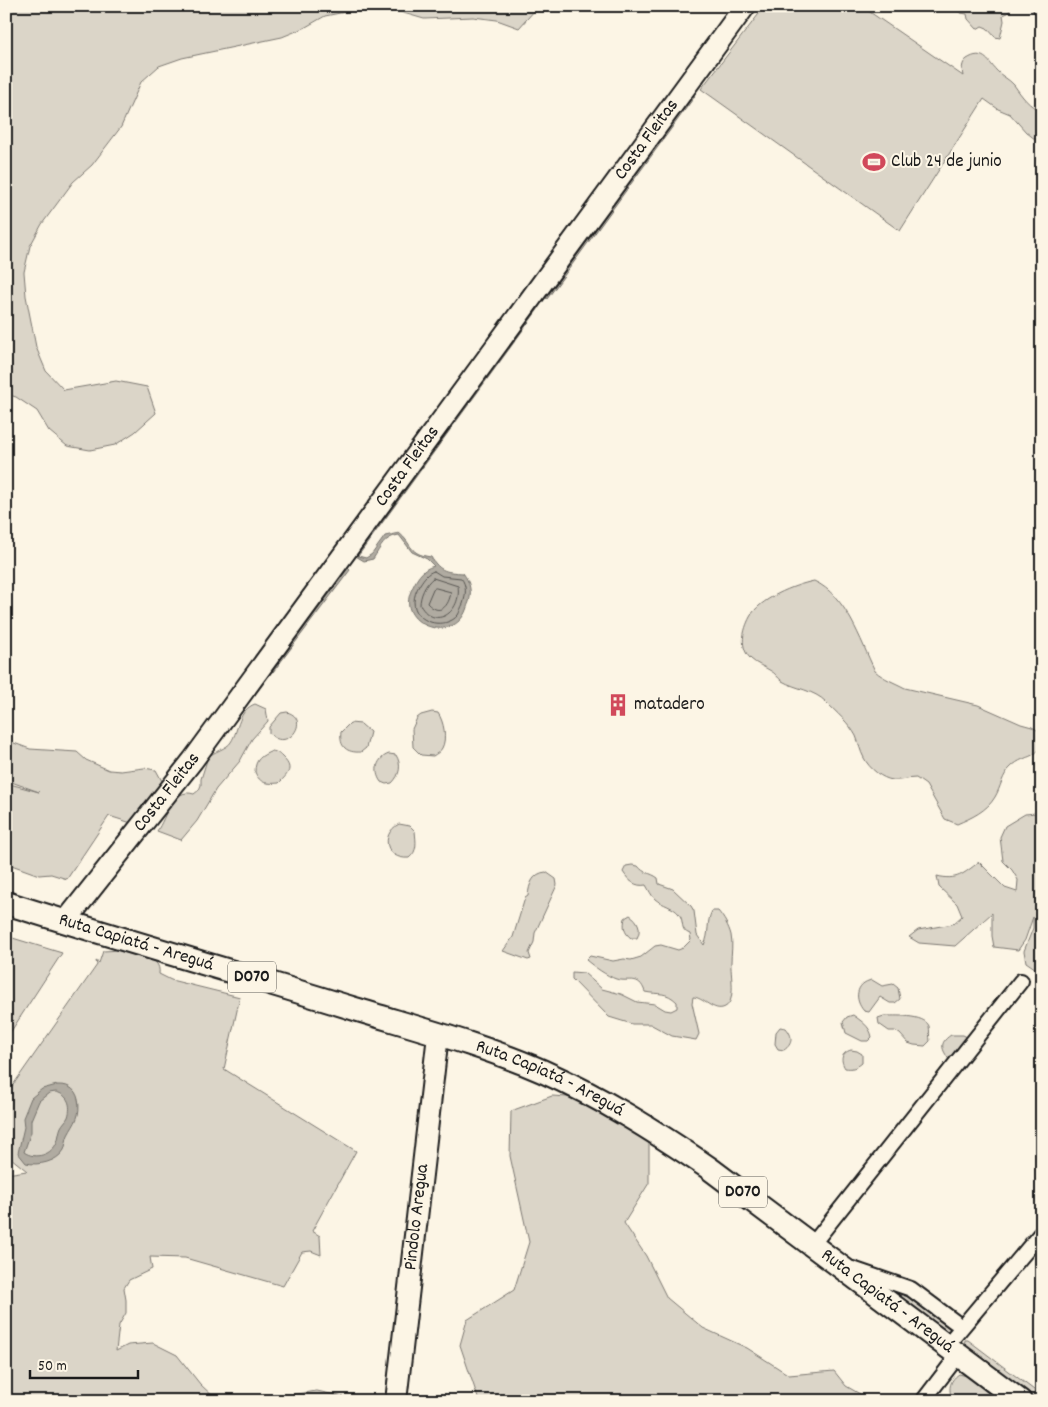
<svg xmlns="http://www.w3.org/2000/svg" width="1048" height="1407" viewBox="0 0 1048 1407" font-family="Dekko,sans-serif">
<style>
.green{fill:#dbd5c8;stroke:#7c7872}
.water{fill:#b0aba1;stroke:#75726c;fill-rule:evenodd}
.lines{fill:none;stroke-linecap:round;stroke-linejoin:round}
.shore{stroke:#575551;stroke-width:1}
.street-casing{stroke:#1c1c1c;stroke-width:18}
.secondary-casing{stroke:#1c1c1c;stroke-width:24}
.primary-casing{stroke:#1c1c1c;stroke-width:26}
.street{stroke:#fcf5e5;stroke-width:14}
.secondary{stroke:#fcf5e5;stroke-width:20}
.primary{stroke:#fcf5e5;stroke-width:22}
.labels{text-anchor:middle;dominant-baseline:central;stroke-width:4;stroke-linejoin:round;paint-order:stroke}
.shield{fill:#fcf5e5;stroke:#5f5d58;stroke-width:1}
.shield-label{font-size:18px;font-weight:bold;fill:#1c1c1c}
.street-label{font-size:19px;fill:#1c1c1c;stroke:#fcf5e5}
.poi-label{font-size:19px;fill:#1c1c1c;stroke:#fcf5e5;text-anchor:start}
</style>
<rect width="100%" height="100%" fill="#fcf5e5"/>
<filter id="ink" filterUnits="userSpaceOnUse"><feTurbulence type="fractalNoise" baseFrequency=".02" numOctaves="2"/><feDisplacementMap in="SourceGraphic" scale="10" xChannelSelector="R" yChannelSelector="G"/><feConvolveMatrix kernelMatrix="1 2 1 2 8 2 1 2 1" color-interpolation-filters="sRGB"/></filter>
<g filter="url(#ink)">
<path class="green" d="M6,6H531L535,10L519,28L497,20L473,17L424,19L400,12L350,11L325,16L304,28L282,37L182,58L159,66L141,82L121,127L92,165L73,182L42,224L30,246L24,272L26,296L36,347L46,371L64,390L116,381L147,387L156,413L135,432L115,445L90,450L67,446L49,431L37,411L16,397L6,394Z
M765,6H861L963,76C962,71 961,63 967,59C983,49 988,61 996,70C1001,76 1009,79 1014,85C1022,96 1029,107 1042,111V142L1036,140L1026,132L1010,114L998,109L984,99L900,231L701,89Z
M955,6H1011V8L1008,13L1003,15L1004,21L1000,38L995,37L987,28L982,26L977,29L968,19L967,14L961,13L956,10Z
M814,581C847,596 860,640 875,671C884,679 894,682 905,688L978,705L1021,724L1032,727L1042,733C1042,762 1026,752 1011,767C1002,775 1001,787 995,797C987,811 971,818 957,824L945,819L926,785L916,778C908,778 900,781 893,780C882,779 869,768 864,758C860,751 859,743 856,736C849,723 836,712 826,702C814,690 796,689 782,681C778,678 775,673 771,671C765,667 756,664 751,659C739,648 743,630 750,617C759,599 794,585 814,581Z
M255,704L266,709L268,721L252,739L240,761L216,789L197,821L181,840L157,831C166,818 172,787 194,794L199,790L201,785V779L208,757C213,752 228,748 231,742C239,730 238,710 255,704Z
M287,712C312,719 287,754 269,733V727L281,713Z
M432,712L438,713C444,722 447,739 442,748C440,752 436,754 433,756L421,755L413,747L412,729L417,718L421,715Z
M350,723L361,724L370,732L366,748L361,752C347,753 339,747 341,732Z
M6,740L30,749L77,752L86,760L109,770L121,771L144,768L156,770L162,781L159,793L141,826L109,816L67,879L51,874L39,875L6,863V783L39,792L6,780Z
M272,751C277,752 278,753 282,757C294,768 289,773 279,783C267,784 260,784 255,772C255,759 261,756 272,751Z
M389,754L396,755C402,765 400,775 392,783L386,784L381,782C373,771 377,758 389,754Z
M1036,813L1042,817V973L1026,962L1024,951L1033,928V917L1025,940L1018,950L994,947L992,936V913L955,946L919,943L909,937L918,930L953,924L962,916L957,904L939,887L937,876C957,881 963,874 979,862L1005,888L1017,892L1018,880L1012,870L1003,861L1000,837L1005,826L1025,814Z
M399,824L410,826L415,831C416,842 418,851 409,858C386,860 379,835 399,824Z
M632,865L638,866C644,874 650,872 658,878L659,884L673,889L691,906L694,911L697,935L704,945C710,933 706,922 712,911H718C724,918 729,927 731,935C733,945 731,953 731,962C730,973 737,1001 725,1007C714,1013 703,997 693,997L692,1003L699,1034L696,1040L672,1036L650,1024H632L609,1017L572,979V972L584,973L602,989L621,994L637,1002L655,1004L665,1010L671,1011L677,1008V1002C666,991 659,995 645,992C639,974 629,983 616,979C607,976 593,966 586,960L590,956L613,961L624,959L631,960L641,957L655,946L661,945L678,950L683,948L691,940L690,934C679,930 685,922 679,914C674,907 662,905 655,899C651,895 649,890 646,885C635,887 629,881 623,872L626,866Z
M546,872L556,879L557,885L535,933L534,942L529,953L531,959L528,960L503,951L513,937L525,898L528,896C529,884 533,873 546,872Z
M630,915C638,920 642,929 637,938H631C624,933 623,926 625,918Z
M6,936L62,953L6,1039Z
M121,950C134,954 162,955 159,974L171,980L240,997L224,1069L356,1151L312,1231L320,1236L321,1255L311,1251L302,1252L283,1286L185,1258L150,1257L152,1269L129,1280L124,1288L126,1300V1313L119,1325L116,1351L128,1345L153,1343L177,1355L200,1384L218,1401H6V1174L27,1171L6,1154V1095L97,965L96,961L99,963L103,951Z
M872,980L882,986L893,984L898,988L900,999L895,1003H890L880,997L869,1012L864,1011C854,1000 855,983 872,980Z
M853,1015C861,1021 870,1026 872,1037L868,1041H862L846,1033L843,1022L847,1017Z
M884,1016C894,1016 924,1014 929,1026C930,1030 929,1037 930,1041L925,1046L914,1045L908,1043L900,1034L895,1031H889L879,1024L878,1018Z
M780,1027L786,1028C793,1036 793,1044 784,1050L778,1049L775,1044L776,1032Z
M951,1035H963L969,1038C970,1058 962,1066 950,1081H945L940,1078L939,1072L942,1067L947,1068L952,1065C946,1053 935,1045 951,1035Z
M851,1050L857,1051L862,1054V1063C856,1068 852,1069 845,1068C840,1060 841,1053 851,1050Z
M552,1096L599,1099L649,1136V1183L624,1223L646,1256L667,1298L703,1328L747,1348L789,1375L834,1371L846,1386L872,1401H479L460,1345L467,1320L514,1290L529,1242L510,1156L511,1111Z
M892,1289L903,1292L949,1326L950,1330L945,1331L903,1300Z
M965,1340H968L1042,1396V1401H1038L964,1345Z
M959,1374L971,1377L996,1401H952C949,1389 948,1382 959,1374Z
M317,1391L344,1397L348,1401H228L231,1398H268Z"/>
<path class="water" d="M693,95L695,96L547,299L546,298Z
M537,306L539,308L358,556L366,558L372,554L385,536L399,533C413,544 408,554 431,557C440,572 447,572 463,573C470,582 472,592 469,602C467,606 466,612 463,616C447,642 397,623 411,591C416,580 421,569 434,566L427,559L412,552L399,535C384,537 381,547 373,559L364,561L354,555Z
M348,568L350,570L273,672L270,670Z
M57,1085C61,1085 66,1085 69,1087C79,1091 81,1108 77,1118C75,1124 71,1129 68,1135C66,1139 66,1145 64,1150C57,1162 38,1166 26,1163L18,1153L24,1127L23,1118L31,1098L42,1089ZM56,1092C68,1095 72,1105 68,1117C66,1121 63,1123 61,1127C59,1131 59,1137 57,1142C52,1155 35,1160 24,1152L31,1132V1120L39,1101L49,1093Z"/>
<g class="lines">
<path class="shore" d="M434,571L442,576L461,578C467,585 466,595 463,604C461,607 460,612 458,615C443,634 398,619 420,584C424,578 427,573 434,571Z
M433,578L458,586C462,612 435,631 420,605C420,596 425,584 433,578Z
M436,588L451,592C449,606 440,617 427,603L433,589Z"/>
<defs>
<path id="street" d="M1040,6L1042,7
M812,1245L1021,981
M853,1269L911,1289L955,1322
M947,1345L1042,1232
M923,1401L959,1354"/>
<g id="secondary">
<path id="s1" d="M65,922L193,760L745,6"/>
<path id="s2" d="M396,1401L438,1035"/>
</g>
<g id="primary">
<path id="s3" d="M6,903C122,940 239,973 355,1009C417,1028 482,1045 542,1071C601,1097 656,1132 709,1168L1020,1401"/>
</g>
</defs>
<use href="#street" class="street-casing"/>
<use href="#secondary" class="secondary-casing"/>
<use href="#primary" class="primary-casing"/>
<use href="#street" class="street"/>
<use href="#secondary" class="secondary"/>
<use href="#primary" class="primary"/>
</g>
</g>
<defs>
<symbol id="stadium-bare" viewBox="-9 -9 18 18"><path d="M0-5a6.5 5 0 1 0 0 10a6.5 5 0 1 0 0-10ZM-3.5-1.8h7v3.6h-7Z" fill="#d1495b" stroke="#fcf5e5" stroke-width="2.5" paint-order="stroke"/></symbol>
<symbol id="building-bare" viewBox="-9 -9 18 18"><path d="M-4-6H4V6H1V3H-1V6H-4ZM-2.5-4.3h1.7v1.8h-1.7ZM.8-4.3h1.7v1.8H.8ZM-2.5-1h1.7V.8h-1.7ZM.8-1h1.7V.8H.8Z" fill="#d1495b" stroke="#fcf5e5" stroke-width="2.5" paint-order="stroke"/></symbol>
</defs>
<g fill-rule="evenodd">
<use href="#stadium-bare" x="858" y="146" width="32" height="32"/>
<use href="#building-bare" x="602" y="689" width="32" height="32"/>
</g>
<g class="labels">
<g class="shield">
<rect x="228" y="961.5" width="48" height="31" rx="4"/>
<rect x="719" y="1176.5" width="48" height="31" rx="4"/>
</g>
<g class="shield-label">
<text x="252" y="977">D070</text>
<text x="743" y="1192">D070</text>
</g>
<g class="street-label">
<text stroke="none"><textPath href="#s1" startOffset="975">Costa Fleitas</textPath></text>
<text stroke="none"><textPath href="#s1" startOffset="570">Costa Fleitas</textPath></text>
<text stroke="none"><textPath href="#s1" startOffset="165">Costa Fleitas</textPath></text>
<text stroke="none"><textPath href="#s3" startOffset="136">Ruta Capiatá - Areguá</textPath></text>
<text stroke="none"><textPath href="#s3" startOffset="572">Ruta Capiatá - Areguá</textPath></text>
<text stroke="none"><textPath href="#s2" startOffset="185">Pindolo Aregua</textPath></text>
<text stroke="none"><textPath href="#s3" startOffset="978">Ruta Capiatá - Areguá</textPath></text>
</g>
<g class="poi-label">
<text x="891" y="162">Club 24 de junio</text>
<text x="634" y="705">matadero</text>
</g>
</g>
<rect width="1048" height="1407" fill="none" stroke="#fcf5e5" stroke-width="25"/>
<rect x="12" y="12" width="1023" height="1382" fill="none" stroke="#1c1c1c" stroke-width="2" filter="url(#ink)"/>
<path d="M30 1370v8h108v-8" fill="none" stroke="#1c1c1c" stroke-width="2.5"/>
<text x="38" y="1370" font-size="15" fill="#1c1c1c" stroke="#fcf5e5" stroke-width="4" paint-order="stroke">50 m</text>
</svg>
